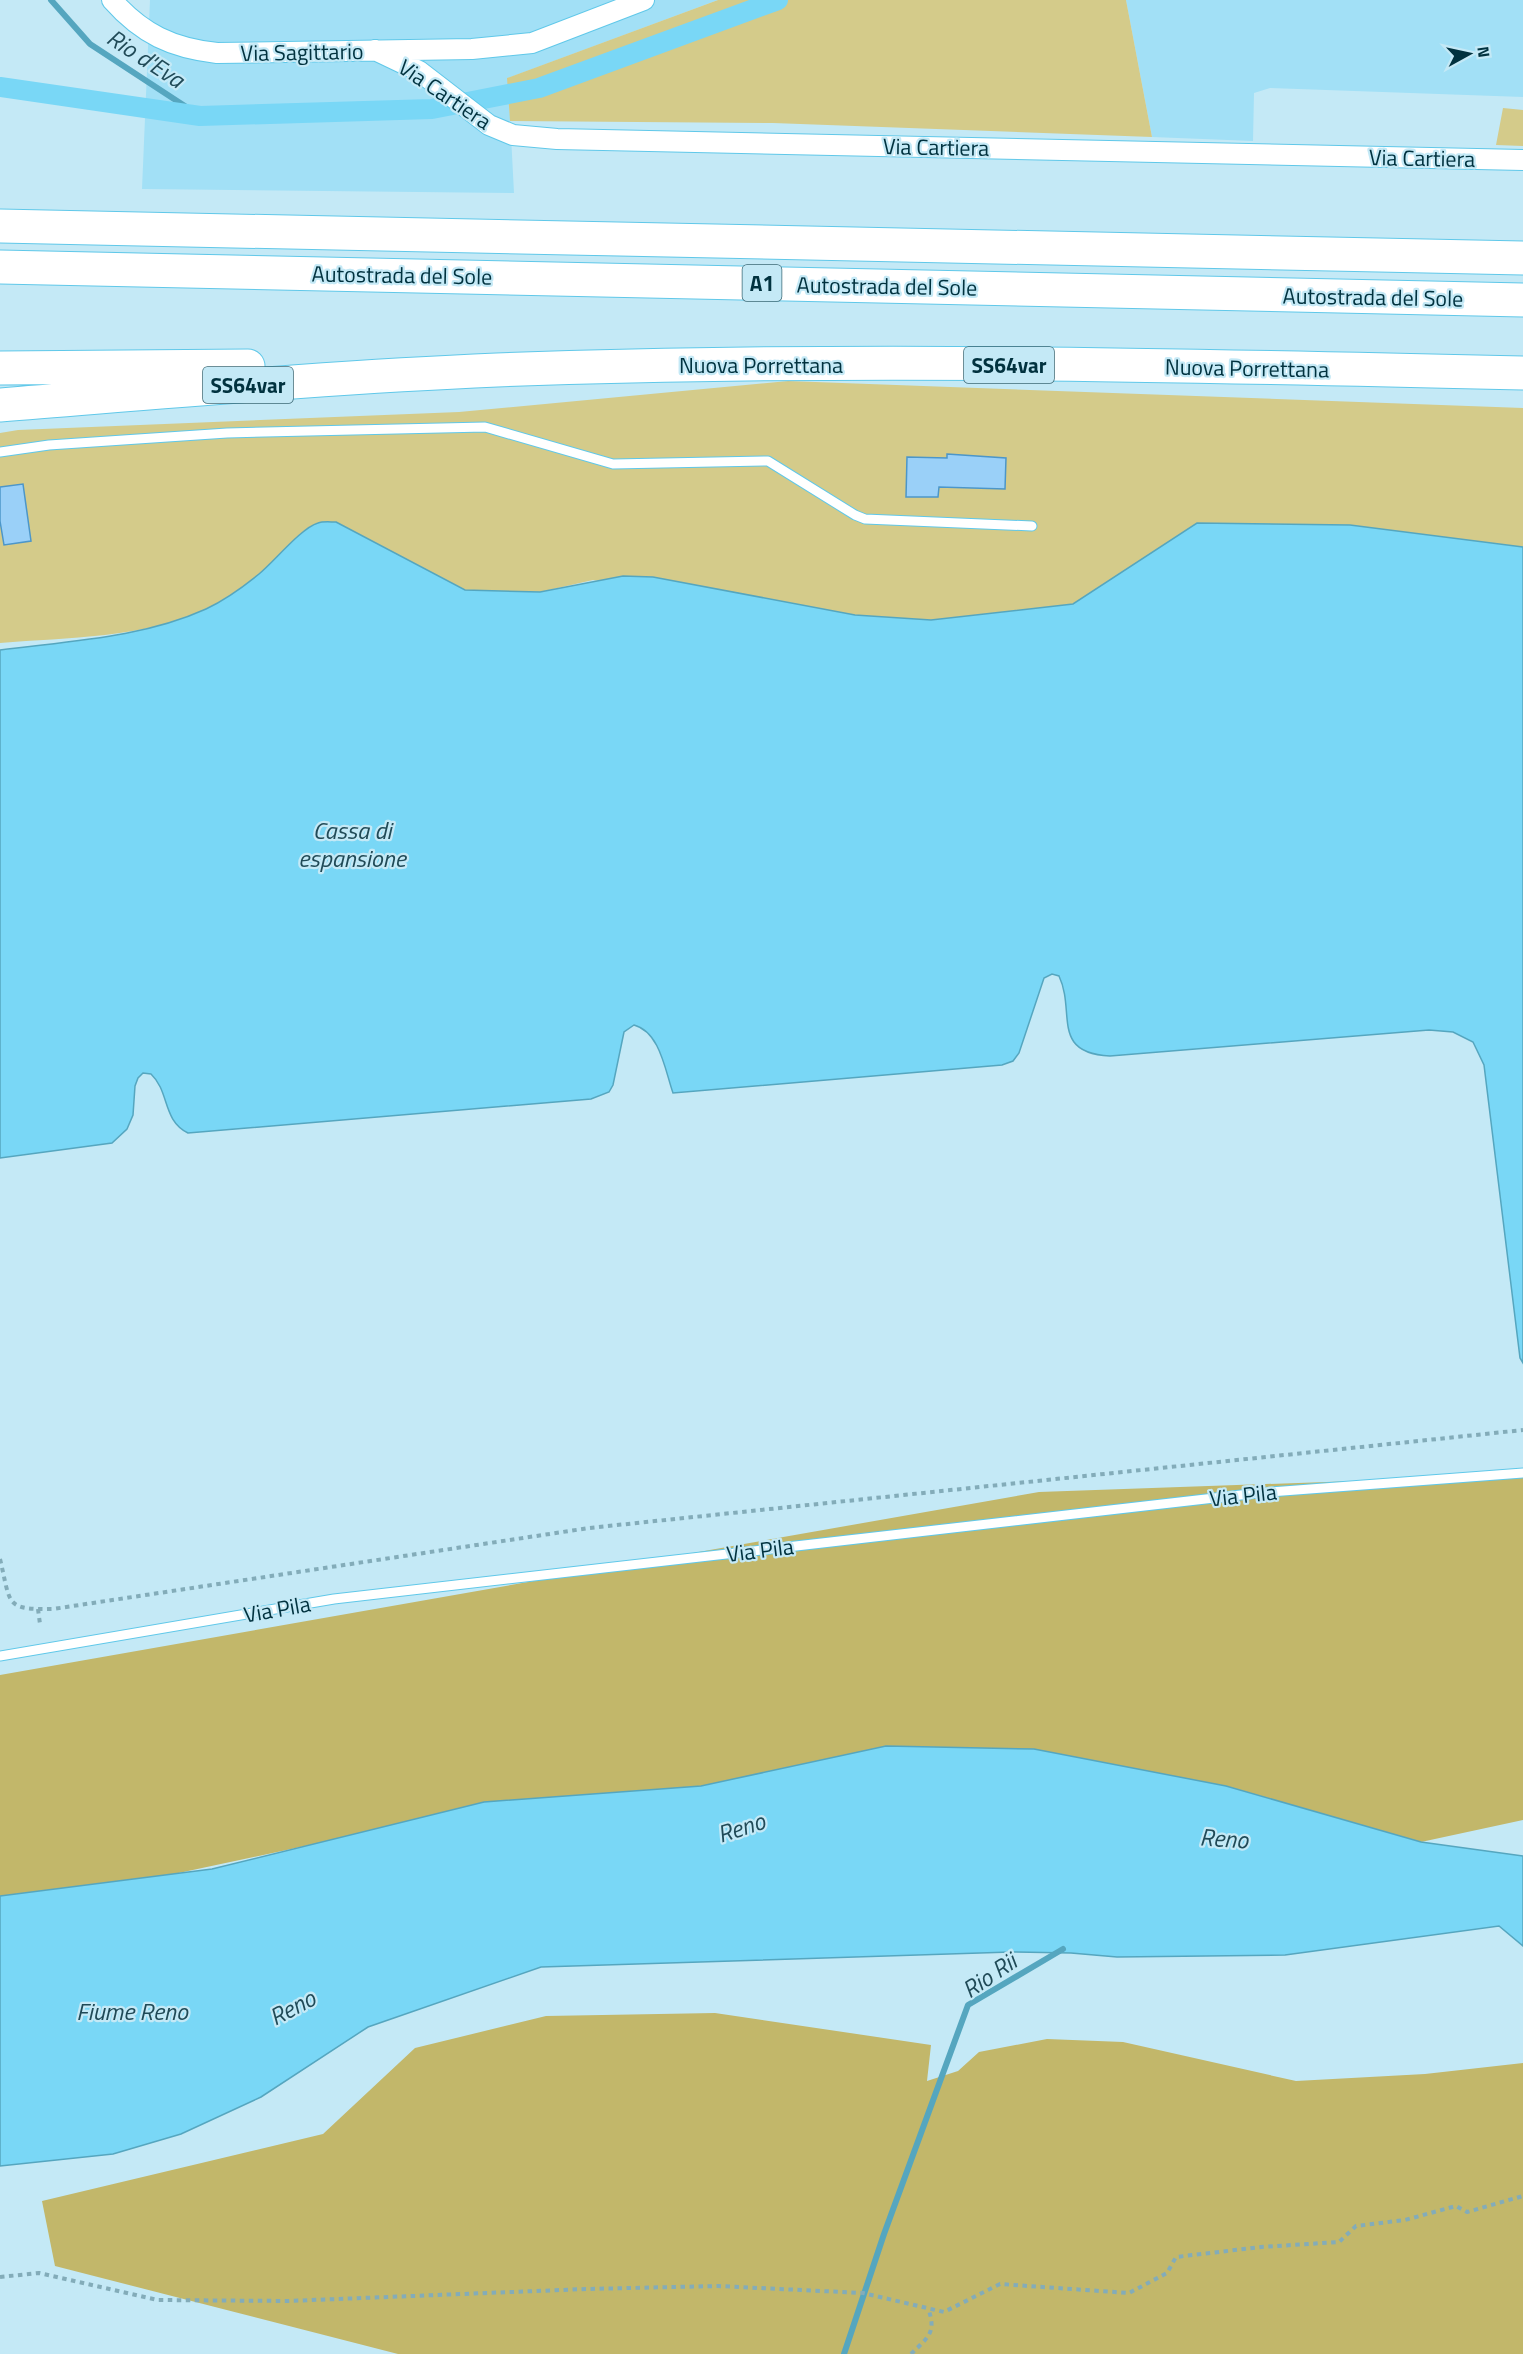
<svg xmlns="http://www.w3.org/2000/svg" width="1523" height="2354" viewBox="0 0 1523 2354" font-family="'Titillium Web',sans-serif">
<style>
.built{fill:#a2e0f6}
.green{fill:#d4cb8a}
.forest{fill:#c2b76a}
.water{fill:#79d7f6;stroke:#55a6bf;stroke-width:1.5}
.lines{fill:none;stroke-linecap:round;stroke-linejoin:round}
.stream{stroke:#55a6bf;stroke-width:6}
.canal{stroke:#79d7f6;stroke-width:20}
.building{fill:#9ad0f8;stroke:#4c96c9;stroke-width:1.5}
.lane-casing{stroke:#60c8e9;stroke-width:11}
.street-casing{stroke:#60c8e9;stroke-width:22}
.highway-casing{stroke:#60c8e9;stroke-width:35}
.path{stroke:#83acb9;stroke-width:4;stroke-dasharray:4.5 4.5;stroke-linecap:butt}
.lane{stroke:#fff;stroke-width:9}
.street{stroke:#fff;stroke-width:20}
.highway{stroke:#fff;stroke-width:33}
.labels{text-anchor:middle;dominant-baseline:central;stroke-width:4.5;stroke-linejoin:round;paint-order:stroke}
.shield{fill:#c4e9f6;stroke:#3c6976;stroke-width:1.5}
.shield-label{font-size:21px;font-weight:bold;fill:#01323f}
.street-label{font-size:22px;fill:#01323f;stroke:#c4e9f6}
.water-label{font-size:24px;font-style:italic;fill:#204a57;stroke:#c4e9f6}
</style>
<rect width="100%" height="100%" fill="#c4e9f6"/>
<path class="built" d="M150,0H718L508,78L514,193L142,189Z
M1126,0H1523V97L1270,88L1254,93L1253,141L1152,137Z"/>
<path class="green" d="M718,0H1126L1152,137L773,123L510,121L507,78Z
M1503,108L1523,110V146L1496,145Z
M788,381L1523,408V547L1350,525L1197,523L1073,604L931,620L855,615L593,580L540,592L465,590L336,522C330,522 323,521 318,523C301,528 274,562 260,574C244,587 225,600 206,609C142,639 69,637 0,643V433L18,430L459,412Z"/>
<path class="forest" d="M1523,1475V1820L1421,1842L1226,1786H701L305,1846L174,1874L0,1896V1675L1039,1492Z
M715,2013L931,2045L927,2081L958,2071L979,2052L1047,2039L1123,2042L1296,2081L1425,2074L1523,2063V2354H398L55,2266L42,2201L323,2134L415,2048L546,2016Z"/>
<path class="water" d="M336,522L465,590L540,592L623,576L653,577L855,615L931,620L1073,604L1197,523L1350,525L1523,547V1363L1520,1358L1484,1065L1473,1042L1453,1032L1429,1030L1110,1056C1050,1053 1076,1012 1059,976L1052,974L1044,978L1019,1053L1013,1061L1002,1065L673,1093C665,1070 660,1032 634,1025L624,1032L613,1085L609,1092L591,1099L188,1133C162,1120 170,1092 151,1074L143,1073L138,1078L135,1086L133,1115L127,1129L112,1143L0,1158V650C69,641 142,638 206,609C225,600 243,587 259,574C274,562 301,528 318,523C323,521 330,522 336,522Z
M886,1746L1034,1749L1226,1786L1421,1842L1523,1856V1946L1499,1926L1285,1955L1117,1957L1071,1953L1011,1952L541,1967L368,2027L261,2097L181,2134L113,2154L0,2166V1896L212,1869L484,1802L701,1786Z"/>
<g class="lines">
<path class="stream" d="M51,0L90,44L200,116
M844,2354L884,2234L968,2005L1063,1949"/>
<path class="canal" d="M0,87L200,116L432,109L539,88L778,0"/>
</g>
<path class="building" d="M947,454L1006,458L1005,489L939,487L938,497H906L907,457L947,458Z
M23,484L31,541L4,545L0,521V487Z"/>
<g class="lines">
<defs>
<path id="lane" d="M0,452L49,445L227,433L485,427L613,464L768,461L855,515L865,519L1032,526
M0,1656L334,1599L1258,1493L1523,1473"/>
<path id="street" d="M112,0C142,34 172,48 217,53L472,49L532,43L644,0
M375,50L419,71L489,125L513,135L557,139L1523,160"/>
<path id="highway" d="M0,226L1523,258
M0,267L1523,300
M0,368L248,366
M0,405C165,392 331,377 497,370C838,357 1181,365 1523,373"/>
</defs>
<use href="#lane" class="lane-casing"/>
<use href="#street" class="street-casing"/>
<use href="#highway" class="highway-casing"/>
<path class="path" d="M0,1559C11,1604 4,1610 53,1609L589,1528L1523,1430
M38,1609L40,1624
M0,2277L39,2273L158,2300L288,2301L586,2289L718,2286L863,2293L944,2312L1000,2284L1129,2293L1167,2273L1176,2257L1261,2247L1339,2242L1356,2226L1405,2220L1456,2206L1467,2212L1523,2196
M911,2354C928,2337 937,2333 928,2308"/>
<use href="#lane" class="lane"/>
<use href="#street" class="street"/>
<use href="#highway" class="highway"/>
</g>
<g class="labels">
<g class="shield">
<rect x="742.5" y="265" width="39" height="36" rx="4.5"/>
<rect x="964" y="347" width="90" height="36" rx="4.5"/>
<rect x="203" y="367" width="90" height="36" rx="4.5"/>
</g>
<g class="shield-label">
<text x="762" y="283">A1</text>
<text x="1009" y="365">SS64var</text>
<text x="248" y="385">SS64var</text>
</g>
<g class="street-label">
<text transform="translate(302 52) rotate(-1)">Via Sagittario</text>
<text transform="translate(445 94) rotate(34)">Via Cartiera</text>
<text transform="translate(936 147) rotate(1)">Via Cartiera</text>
<text transform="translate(1422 158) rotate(1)">Via Cartiera</text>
<text transform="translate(402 275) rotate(1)">Autostrada del Sole</text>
<text transform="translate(887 286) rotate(1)">Autostrada del Sole</text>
<text transform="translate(1373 297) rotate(1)">Autostrada del Sole</text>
<text x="761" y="365">Nuova Porrettana</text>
<text transform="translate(1247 368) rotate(1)">Nuova Porrettana</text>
<text transform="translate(1243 1495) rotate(-6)">Via Pila</text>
<text transform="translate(760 1550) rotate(-7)">Via Pila</text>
<text transform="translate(277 1609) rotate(-10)">Via Pila</text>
</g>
<g class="water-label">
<text transform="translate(146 58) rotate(33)">Rio d'Eva</text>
<text x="352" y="830">Cassa di<tspan x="352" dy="28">espansione</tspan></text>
<text transform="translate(741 1827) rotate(-18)">Reno</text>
<text transform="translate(1224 1838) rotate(4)">Reno</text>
<text transform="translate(989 1975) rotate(-34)">Rio Rii</text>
<text transform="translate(292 2007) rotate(-28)">Reno</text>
<text x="132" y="2011">Fiume Reno</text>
</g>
</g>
<g transform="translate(1469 54) rotate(82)" stroke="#c4e9f6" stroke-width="4.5" paint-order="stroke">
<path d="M0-4.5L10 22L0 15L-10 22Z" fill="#01323f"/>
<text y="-9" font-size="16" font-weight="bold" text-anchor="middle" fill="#01323f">N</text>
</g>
</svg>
